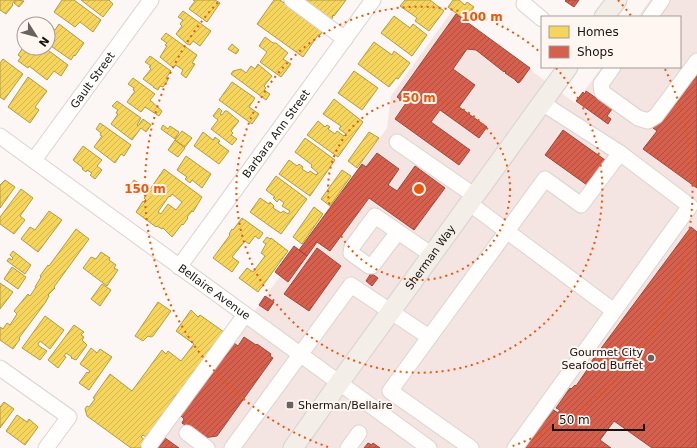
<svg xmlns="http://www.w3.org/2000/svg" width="697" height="448" viewBox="0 0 697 448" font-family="'DejaVu Sans',sans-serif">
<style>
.commercial{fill:#f4e5e3}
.homes{fill:url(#homes-hatch);stroke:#b39b46;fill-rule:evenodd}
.shops{fill:url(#shops-hatch);stroke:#9d493b}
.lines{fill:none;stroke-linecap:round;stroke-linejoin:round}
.minor-casing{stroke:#d9d4d2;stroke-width:17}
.major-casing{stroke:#d5d1d0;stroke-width:21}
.minor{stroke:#fffefd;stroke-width:15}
.major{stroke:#f4eee9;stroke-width:19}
.ring{fill:none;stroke:#e8590c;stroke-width:2;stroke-dasharray:2 4}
.poi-dot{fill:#686361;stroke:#fff5f1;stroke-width:1.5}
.labels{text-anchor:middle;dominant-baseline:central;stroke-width:4;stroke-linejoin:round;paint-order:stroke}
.street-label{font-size:11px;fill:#181412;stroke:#fff5f1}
.poi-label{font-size:11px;fill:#181412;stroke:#fff5f1;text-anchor:end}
.centre{fill:#e8590c;stroke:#fff5f1;stroke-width:2}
.ring-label{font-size:12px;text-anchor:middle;font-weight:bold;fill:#e8590c;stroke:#fff5f1;stroke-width:4;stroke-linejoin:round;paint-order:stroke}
</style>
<defs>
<pattern id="homes-hatch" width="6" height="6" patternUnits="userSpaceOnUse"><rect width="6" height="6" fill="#f6d55c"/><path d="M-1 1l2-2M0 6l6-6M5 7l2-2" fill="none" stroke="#d2b64f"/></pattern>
<pattern id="shops-hatch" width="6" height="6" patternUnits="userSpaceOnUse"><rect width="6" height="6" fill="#d6604d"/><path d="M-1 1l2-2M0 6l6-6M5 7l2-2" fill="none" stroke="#ad4e3f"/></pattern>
</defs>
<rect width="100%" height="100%" fill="#fcf6f4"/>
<path class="commercial" d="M650,0H697V448H156L387,128L391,96L452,11L575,103L602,67H680V17H638Z"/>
<path class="homes" d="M0,0H15L12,4L13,5L6,14L0,10Z
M16,0L24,1L19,7L14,3Z
M62,0H74L101,20L93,32L80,22L75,27L54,12Z
M81,0H109L113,4L103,17Z
M193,0H215L220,3L207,22L189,9L195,1Z
M274,0H280L323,31L320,35H318L303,57L257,24Z
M300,0H346L334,16L333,15L332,16L333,17L330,22Z
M405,0H430L444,11L429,31L415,21L417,18L400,6Z
M453,0H459L465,5L467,2L474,7L465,20L448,7Z
M183,11L211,31L200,46L193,41L190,45L187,44L176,34L182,26L180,24L183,20L178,17Z
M394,16L410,28L413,24L427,35L412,56L381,33Z
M59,24L84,43L75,56L74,55L71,60L48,44V27L55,30Z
M166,33L197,55L192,63L195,64L186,78L181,74L183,70L176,65L174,67L171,66L160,57L167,46L165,45L167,43L161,39Z
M265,37L273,43H276L288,53L283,59L291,64L281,77L260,62L267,52L259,46Z
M374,42L392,55L394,51L410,63L398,79L396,78L389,87L358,64Z
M232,44L239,50L236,54L228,49Z
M24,46V48H45L68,65L61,76L54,71L47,80L29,66L28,68L18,61L21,57L18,55Z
M150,56L171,71L166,78L168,80L163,87L160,86L158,90L153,87H154L143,79L151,69L149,67L151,66L145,62Z
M3,59L23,74L4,100L0,97V63Z
M258,64L272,76L264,86L266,88L264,90L270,94L266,100L231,74L233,71L241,69L246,73L251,66L255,69Z
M354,71L378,88L362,110L338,93Z
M28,77L47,91L35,107L39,110L30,123L8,107Z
M133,78L155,94L150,100L162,111L159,116L145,107L141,112L127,102L135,91L133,90L134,88L128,84Z
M232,82L255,98L249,107L259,114L252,124L219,100Z
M334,99L363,122L338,157L307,135L318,121L325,127L327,125L330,127L328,129L335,134L337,131L344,136L346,134L339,129L341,126L323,114Z
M117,101L141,118L137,125L138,126L143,119L151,125L146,132L141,128L132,140L111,124L118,114L116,113L118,110L112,106Z
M219,108L222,111L220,114L222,115L225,111H227L239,121L231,131L233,133L231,135L237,139L232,145L211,129L218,120L213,116Z
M100,123L131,145L124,156L121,154L115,163L94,147L102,136L100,135L101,133L96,129Z
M163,125L168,129L170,126L179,132L175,139L161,129Z
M182,131L192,138L185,147L175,140Z
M203,132L213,140L215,137L220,141L218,143L229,151L219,164L194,146Z
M369,132L379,138L357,168L348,161Z
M305,138L335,160L310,196L279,174L289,160L297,166L299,164L303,167L302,169L308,173L310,171L316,175L318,173L311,167L312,165L295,152Z
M175,140L185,148L178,157L168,150Z
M83,146L102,160L97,166L102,170L95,179L90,175L92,173L87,170L86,172L82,169L83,168L73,160Z
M186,156L211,174L202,188L192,180L190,183L185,179L187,177L177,170Z
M164,169L202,197L193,212L192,211L187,217L188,218L183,225L182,224L172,237L163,228L162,229L157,226L156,227L136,212L143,201L145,203L146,200L144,198ZM172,194L182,202L176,210L168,204L161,214L158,212L169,196L170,197Z
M342,170L351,176L330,206L321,199Z
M276,176L307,199L281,234L250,212L260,198L269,204L270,202L274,206L273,208L281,213L283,211L288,214L290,211L282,206L284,203L279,199L277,202L273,198L275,197L266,190Z
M5,180L15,187L0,208V185Z
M134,180L140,184L133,194L127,190Z
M21,189L33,198L20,216L25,220L14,234L0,224V217Z
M314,207L323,214L302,244L293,237Z
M49,211L62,220L38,252L21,239L30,227L35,230Z
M242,218L263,233L259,239L255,236L249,244L245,241L232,257L239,262L232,272L213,258L230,235L229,234L232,229L233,230Z
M76,229L89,239L54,287L55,288L48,295L49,296L45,303L19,338L20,339L13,349L0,340V327L3,329L7,323L10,325L17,314L14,311L28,294L30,296L36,287H35L41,277L40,276L48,265L49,266Z
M267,237L270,239L271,238L288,251L258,292L239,278L247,268L253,272L265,256L261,253L266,244L263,242Z
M13,251L31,265L25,274L7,261L9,258L12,260L13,258L10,255Z
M101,252L110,258L109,260L116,265L114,268L118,270L107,286L83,268L91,257L96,259Z
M12,267L26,277L18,289L4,279Z
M0,283L13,292L0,309Z
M102,284L111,290L100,306L91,299Z
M158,302L171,311L153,336L151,337L148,336L143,341L135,336Z
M191,310L198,317L200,315L224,332L187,383L186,382L182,387L184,388L178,396L176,395L167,408L168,409L154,426L155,427L150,434L148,433L146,437L143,435L141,437L145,440L140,448H131L87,416L85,409L87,406L89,407L95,399L93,398L110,374L132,391L162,350L166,354L168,351L181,361L194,344L176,331Z
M45,316L64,330L50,349L40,341L38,344L39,346L47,351L40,360L22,348Z
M74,325L84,332L81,335L84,337L82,340L87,345L76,360L71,358L72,357L66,353L64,356L66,357L58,368L48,360Z
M91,348L97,353L100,349L112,357L89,390L79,383L87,372L88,373L90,371L80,364Z
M4,402L14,409L0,428V407Z
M17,415L27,422L29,419L38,427L25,445L6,431Z"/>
<path class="shops" d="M566,0H579L574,7L565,1Z
M456,14L530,68L520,82L518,83L515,80V79H514L505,73L506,72L505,71L504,72L476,50L467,49L453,69L475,85L459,107L487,127L479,138L440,110L431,122L470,150L459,165L395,119L406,103L397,97Z
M697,70V188L643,149L657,131L653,128L681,89L685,92L689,86L687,84Z
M586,91L612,109L607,116L611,119L608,124L576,101L583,92L585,94Z
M563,130L605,160L587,185L545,155Z
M377,153L399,169L388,185L397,191L415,166L445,188L414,230L369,198L330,251L317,242L307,256L299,250L362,164L366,167Z
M691,227L697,232V448H652L614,421L600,440L611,448H524L552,409L558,413L560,410L556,408L570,388L571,389L575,385L576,386L589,367L588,366Z
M294,246L307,256L288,282L275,272Z
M317,248L341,266L309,311L284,294Z
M371,273L378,278L372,286L366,281Z
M265,296L274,302L268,311L259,305Z
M244,337L256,345L257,344L271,354L270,356L273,358L217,436L203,438L182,423L184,419L181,416L234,343L238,346Z
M165,438L179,448H158Z
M368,443L372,445L373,443L380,448H364Z"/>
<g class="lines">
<defs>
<g id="minor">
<path d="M292,0L345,39"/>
<path d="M524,4L542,19"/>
<path d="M650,17L662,0"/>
<path d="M613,67L601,84L602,92L638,118L648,121L656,116L697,61"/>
<path d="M542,103L620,153"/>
<path id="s1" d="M0,136L429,448"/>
<path d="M397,142L475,196"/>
<path id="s2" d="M34,160L151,0"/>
<path d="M469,203L614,311"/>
<path d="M398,232L372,266H369L351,253L352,247L375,216L432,255"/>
<path id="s3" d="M179,267L373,0"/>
<path d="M0,368L69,417L46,448"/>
<path d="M187,433L207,448"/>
<path d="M149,446L245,315"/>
<path d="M232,448L351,285L429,337"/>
<path d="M348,448L359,433"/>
<path d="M471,448L390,391L545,179L581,205L620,153L690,206L515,448"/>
</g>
<g id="major">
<path d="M604,17L617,0"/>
<path id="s4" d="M293,448L339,383L568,67"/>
</g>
</defs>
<use href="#minor" class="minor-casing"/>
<use href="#major" class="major-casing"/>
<use href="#minor" class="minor"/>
<use href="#major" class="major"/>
</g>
<g class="ring">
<circle cx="419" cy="189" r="91"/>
<path d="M556 68A183 183 0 1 1 541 53"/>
<path d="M328 447A274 274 0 0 1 220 0M618 0A274 274 0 0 1 632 17M665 69A274 274 0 0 1 510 447"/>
</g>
<g class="poi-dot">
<circle cx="651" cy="358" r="4"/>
<rect x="286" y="401" width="8" height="8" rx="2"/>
</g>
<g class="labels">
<g class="street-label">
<text stroke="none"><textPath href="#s2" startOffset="99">Gault Street</textPath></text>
<text stroke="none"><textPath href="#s3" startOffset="165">Barbara Ann Street</textPath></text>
<text stroke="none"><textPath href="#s4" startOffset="235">Sherman Way</textPath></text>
<text stroke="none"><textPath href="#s1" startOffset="265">Bellaire Avenue</textPath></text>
</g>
<g class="poi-label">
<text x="643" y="352">Gourmet City<tspan x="643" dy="13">Seafood Buffet</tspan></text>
<text x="298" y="405" text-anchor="start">Sherman/Bellaire</text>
</g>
</g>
<circle cx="419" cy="189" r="6" class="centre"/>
<g class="ring-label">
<text x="482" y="21">100 m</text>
<text x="419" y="102">50 m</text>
<text x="145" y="193">150 m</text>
</g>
<rect x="541" y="16" width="140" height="52" fill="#fff5f1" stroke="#a39b98"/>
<rect x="549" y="26" width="20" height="12" fill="#f6d55c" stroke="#a39b98"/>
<text x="577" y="36" font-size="12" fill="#181412">Homes</text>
<rect x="549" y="46" width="20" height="12" fill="#d6604d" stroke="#a39b98"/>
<text x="577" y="56" font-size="12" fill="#181412">Shops</text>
<g transform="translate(36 36) rotate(126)"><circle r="19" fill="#fff5f1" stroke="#a39b98"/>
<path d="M0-3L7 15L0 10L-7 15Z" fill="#686361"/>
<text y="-6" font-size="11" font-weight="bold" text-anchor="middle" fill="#181412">N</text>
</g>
<path d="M553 424v6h91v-6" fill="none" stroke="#181412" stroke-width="2"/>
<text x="559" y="424" font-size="12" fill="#181412" stroke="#fff5f1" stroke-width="3" paint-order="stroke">50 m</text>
</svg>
